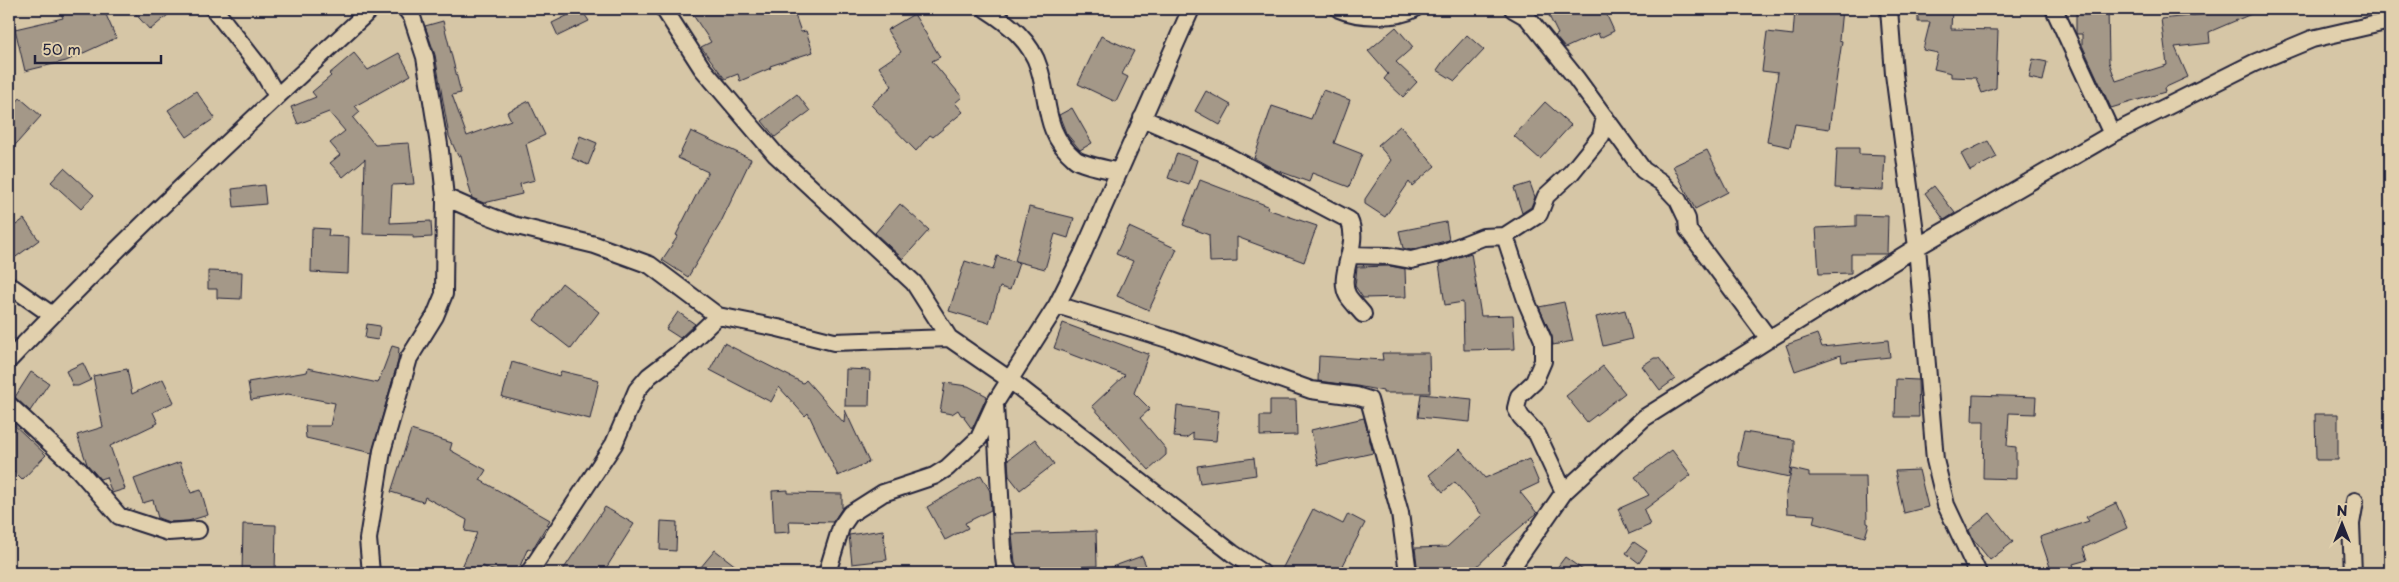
<svg xmlns="http://www.w3.org/2000/svg" width="2399" height="582" viewBox="0 0 2399 582" font-family="'Playpen Sans',sans-serif">
<style>
.building{fill:#a49888;stroke:#22223b}
.lines{fill:none;stroke-linecap:round;stroke-linejoin:round}
.minor-casing{stroke:#22223b;stroke-width:20}
.minor{stroke:#e1d0ad;stroke-width:16}
</style>
<rect width="100%" height="100%" fill="#d6c6a6"/>
<filter id="ink" filterUnits="userSpaceOnUse"><feTurbulence type="fractalNoise" baseFrequency=".02" numOctaves="2"/><feDisplacementMap in="SourceGraphic" scale="10" xChannelSelector="R" yChannelSelector="G"/><feConvolveMatrix kernelMatrix="1 2 1 2 8 2 1 2 1" color-interpolation-filters="sRGB"/></filter>
<g filter="url(#ink)">
<path class="building" d="M59,9H76L78,13L88,9H95L96,13L104,10L116,38L66,61L25,71L15,29L63,18Z
M131,9H175L150,30Z
M581,9L589,21L558,36L552,23Z
M689,9H793L801,32L806,31L813,52L770,66L771,68L740,81L738,74L725,79L701,47L711,42Z
M1565,9H1604L1614,31L1600,38L1598,33L1565,48L1555,36L1558,34L1549,16Z
M1795,9H1842L1839,40L1842,41L1829,129L1795,124L1790,147L1767,142L1778,73L1762,71L1767,32L1793,35Z
M1918,9H1952L1951,29L1998,30L1996,88L1982,93L1976,78L1951,77V73L1934,69L1938,53L1923,50L1930,22H1918Z
M2076,9H2108L2109,62L2116,81L2167,65L2161,19L2216,13L2214,9H2263L2209,32L2210,43L2175,47L2188,77L2164,88L2165,92L2111,108L2082,45V34H2076Z
M914,14L940,57L932,61L962,97L955,103L963,112L933,137L930,135L916,151L871,105L892,86L879,67L901,52L887,30Z
M443,21L461,93L452,95L467,136L511,120L507,112L529,101L545,135L526,144L535,180L520,184L522,194L484,203L472,198L461,155L458,156L449,136L435,55L425,26Z
M1396,27L1413,47L1396,62L1417,82L1403,97L1384,79L1388,74L1368,51Z
M1467,35L1484,50L1455,81L1437,70L1444,60Z
M1101,36L1134,51L1122,74L1128,77L1116,102L1078,84Z
M354,53L368,70L399,53L411,75L355,106L360,112L353,118L375,145L409,143L414,184L392,185L390,223L431,221L432,237L413,238V235L363,234L365,159L343,177L330,163L340,155L330,143L345,131L329,112L298,124L291,107L316,97L312,92L331,76L329,74Z
M2033,59L2047,62L2043,81L2029,78Z
M1323,90L1350,100L1334,143L1362,154L1349,187L1312,173L1309,182L1276,170L1254,158L1272,106L1311,119Z
M196,91L215,118L187,137L168,110Z
M1206,91L1231,105L1220,125L1195,111Z
M797,94L810,111L775,137L762,121Z
M20,98L41,116L9,152V111Z
M1545,102L1571,125L1540,159L1514,136Z
M1072,108L1092,143L1080,150L1066,133L1059,115Z
M1400,126L1435,166L1412,186L1409,182L1385,217L1365,204V199L1391,160L1378,145Z
M691,131L751,159L720,224L688,277L662,260L678,236L676,235L708,172L678,158Z
M580,136L597,143L588,165L572,158Z
M1988,141L1997,157L1970,171L1961,154Z
M1837,148H1859V154L1885,155L1883,190L1835,188Z
M1707,150L1728,192L1695,209L1673,166Z
M1177,153L1197,160L1189,185L1168,178Z
M64,168L94,195L81,209L51,182Z
M1200,180L1268,206L1267,209L1317,226L1304,262L1237,237V261L1210,262L1209,235L1183,225Z
M1530,183L1535,197L1531,207L1522,213L1514,188Z
M264,185L266,204L234,207L232,189Z
M1934,186L1955,213L1944,220L1925,193Z
M900,204L929,230L903,259L875,233Z
M1029,207L1074,218L1068,238L1055,234L1045,269L1015,261Z
M1856,215L1888,216L1887,254H1851V273L1819,274L1816,228L1856,226Z
M24,219L39,240L9,262V230Z
M1446,222L1449,240L1411,250L1403,248L1399,231Z
M1129,227L1177,249L1149,310L1117,296L1133,261L1116,254Z
M312,228L329,229L328,236L349,237L348,274L311,272Z
M1471,253L1481,316L1513,315L1515,349L1464,350L1463,302L1445,305L1439,264Z
M997,256L1019,263L1010,290L1000,287L989,323L949,311L965,261L993,270Z
M1390,266L1405,269L1406,297L1363,298L1355,286L1357,267Z
M208,271L242,272L241,299L217,298V289H208Z
M562,283L599,312L571,349L534,320Z
M1564,302L1573,341L1553,345L1552,336L1539,307Z
M1625,310L1632,339L1603,346L1596,317Z
M678,312L695,324L680,338L666,329Z
M1063,323L1147,354L1149,353L1134,393L1150,409L1140,418L1166,449V455L1149,470L1092,406L1125,375L1054,348Z
M367,324L380,326L378,340L365,338Z
M1817,334L1822,347L1888,340L1890,357L1842,362L1841,355L1795,371L1786,345Z
M724,343L803,383L806,380L844,423L845,410L869,462L838,476L808,413L805,416L779,387L771,402L710,370Z
M392,346L399,348L398,361L372,453L306,438L305,426H330L335,403L288,394L251,400L248,382L307,372L308,368L378,383Z
M1382,353H1429L1430,393H1383V391L1357,386L1318,381L1319,356L1383,360Z
M1654,358H1659L1675,379L1660,390L1642,366Z
M512,362L559,376L561,371L599,380L590,419L502,397Z
M83,363L91,380L78,386H73L66,371Z
M1603,366L1625,393L1587,422L1566,396Z
M127,369L132,394L163,379L174,402L153,412L158,423L110,446L125,489L112,493L106,477L100,479L87,464L77,435L103,427L93,376Z
M846,369L870,370L869,406H845Z
M31,372L49,383L30,411L15,397Z
M1896,379L1918,380L1919,417H1895Z
M945,383L968,386L987,396L972,429L964,418L965,416L961,415L958,410L952,414L940,412Z
M1421,394L1472,399L1470,422L1418,417Z
M1973,395L2036,397L2035,414L2009,413L2007,446L2016,447V479L1983,478L1984,421H1972Z
M1270,400H1296L1297,435L1260,436V416H1270Z
M1177,406L1219,411L1216,441L1193,439V433L1186,438L1174,437Z
M2315,414H2338V460H2316Z
M1364,418L1373,453L1318,465L1311,430Z
M9,420L46,455L22,480L9,467Z
M411,430L452,443L450,450L486,470L480,480L550,520L532,550L528,548L517,573H500L482,566L478,573L462,567L477,533L465,531L467,520L425,497L423,502L391,492Z
M1744,432L1794,440V452L1789,477L1739,466L1738,457Z
M1035,439L1054,464L1020,490L1009,476L1008,460Z
M1460,449L1485,478L1529,459L1539,483L1520,492L1537,513L1496,548L1470,573H1418L1415,548L1447,547L1482,515L1455,482L1443,492L1429,475Z
M1672,450L1691,475L1644,510L1650,525L1629,534L1618,509L1649,495L1635,477Z
M1254,458L1256,475L1200,483L1197,466Z
M180,462L191,493L201,490L208,515L188,521L169,522L158,518L153,500L143,503L134,479Z
M1792,469L1809,473V476H1866L1867,523L1869,524L1865,537L1813,523L1815,515L1787,513L1786,493Z
M1919,470L1928,507L1904,513L1895,471Z
M981,475L990,491L991,510L965,523L968,528L945,540L927,507Z
M788,490V493L842,494V508L833,522L789,521L790,532L774,533L772,491Z
M2116,503L2127,528L2083,548L2087,560L2073,564L2076,573H2052L2040,537L2089,521L2086,517Z
M605,507L634,524L603,573H561Z
M1313,509L1343,524L1348,514L1365,523L1339,573H1280Z
M1990,513L2013,542L1990,560L1973,539L1969,530Z
M661,521L677,522L676,551L660,550Z
M243,524L276,525L275,573H242Z
M883,530L887,560L852,564L849,535Z
M1096,531L1097,566L1018,569L1015,562L1012,534Z
M1634,542L1647,551L1639,563L1626,553Z
M715,550L745,573H696Z
M1142,556L1149,573H1099L1098,572Z
M1565,557L1587,573H1553Z"/>
<g class="lines">
<defs>
<path id="minor" d="M214,9L261,69L277,96
M664,9L702,68L776,155L914,283L949,338L1010,380L1232,553L1262,573
M986,9C1008,23 1031,41 1039,68C1050,103 1043,132 1075,159C1082,165 1109,169 1119,172
M1339,9C1357,17 1396,19 1414,9
M1513,9L1527,17L1576,78L1643,170L1661,182L1678,200L1687,219L1688,230L1769,339
M1889,9L1894,74L1917,247L1935,460L1946,505L1978,573
M2054,9L2112,134
M1142,118L1222,153L1349,220C1361,244 1336,275 1348,296C1352,302 1358,308 1363,314
M445,197L479,212L513,225L595,245L650,265L718,316L778,328L834,342L949,338
M1505,236L1527,303L1543,340V361L1534,382L1519,396L1516,408L1521,417L1537,434L1564,492
M1351,255L1389,256L1411,260L1445,252L1483,237L1505,236L1539,214L1546,196L1571,173L1601,136L1605,117
M9,285L52,315
M1057,305L1171,340L1311,390L1356,396L1369,400L1400,513L1408,573
M9,360C125,238 248,123 371,9
M995,404L1003,549L1005,565L1009,573
M9,405L79,470L119,516L168,532L198,530
M371,573L368,539L382,451L409,358L435,316L444,294L445,197L440,151L425,57L412,17L406,9
M529,573L614,444L637,390L649,376L679,353L718,316
M827,573L841,527L850,514L883,493L934,476L947,468L979,438L995,403L1057,305L1082,255L1191,9
M1508,573L1564,492L1644,418L1769,339L1917,247L2112,134L2254,63L2312,39L2390,21
M2353,573L2351,524L2355,501"/>
</defs>
<use href="#minor" class="minor-casing"/>
<use href="#minor" class="minor"/>
</g>
</g>
<rect width="2399" height="582" fill="none" stroke="#e1d0ad" stroke-width="30"/>
<rect x="15" y="15" width="2369" height="552" fill="none" stroke="#22223b" stroke-width="2" filter="url(#ink)"/>
<g transform="translate(2342 524)" stroke="#e1d0ad" stroke-width="4" paint-order="stroke">
<path d="M0-4L9 19L0 12L-9 19Z" fill="#22223b"/>
<text y="-8" font-size="14" font-weight="bold" text-anchor="middle" fill="#22223b">N</text>
</g>
<path d="M35 55v8h126v-8" fill="none" stroke="#22223b" stroke-width="2.5"/>
<text x="42" y="55" font-size="15" fill="#22223b" stroke="#e1d0ad" stroke-width="4" paint-order="stroke">50 m</text>
</svg>
